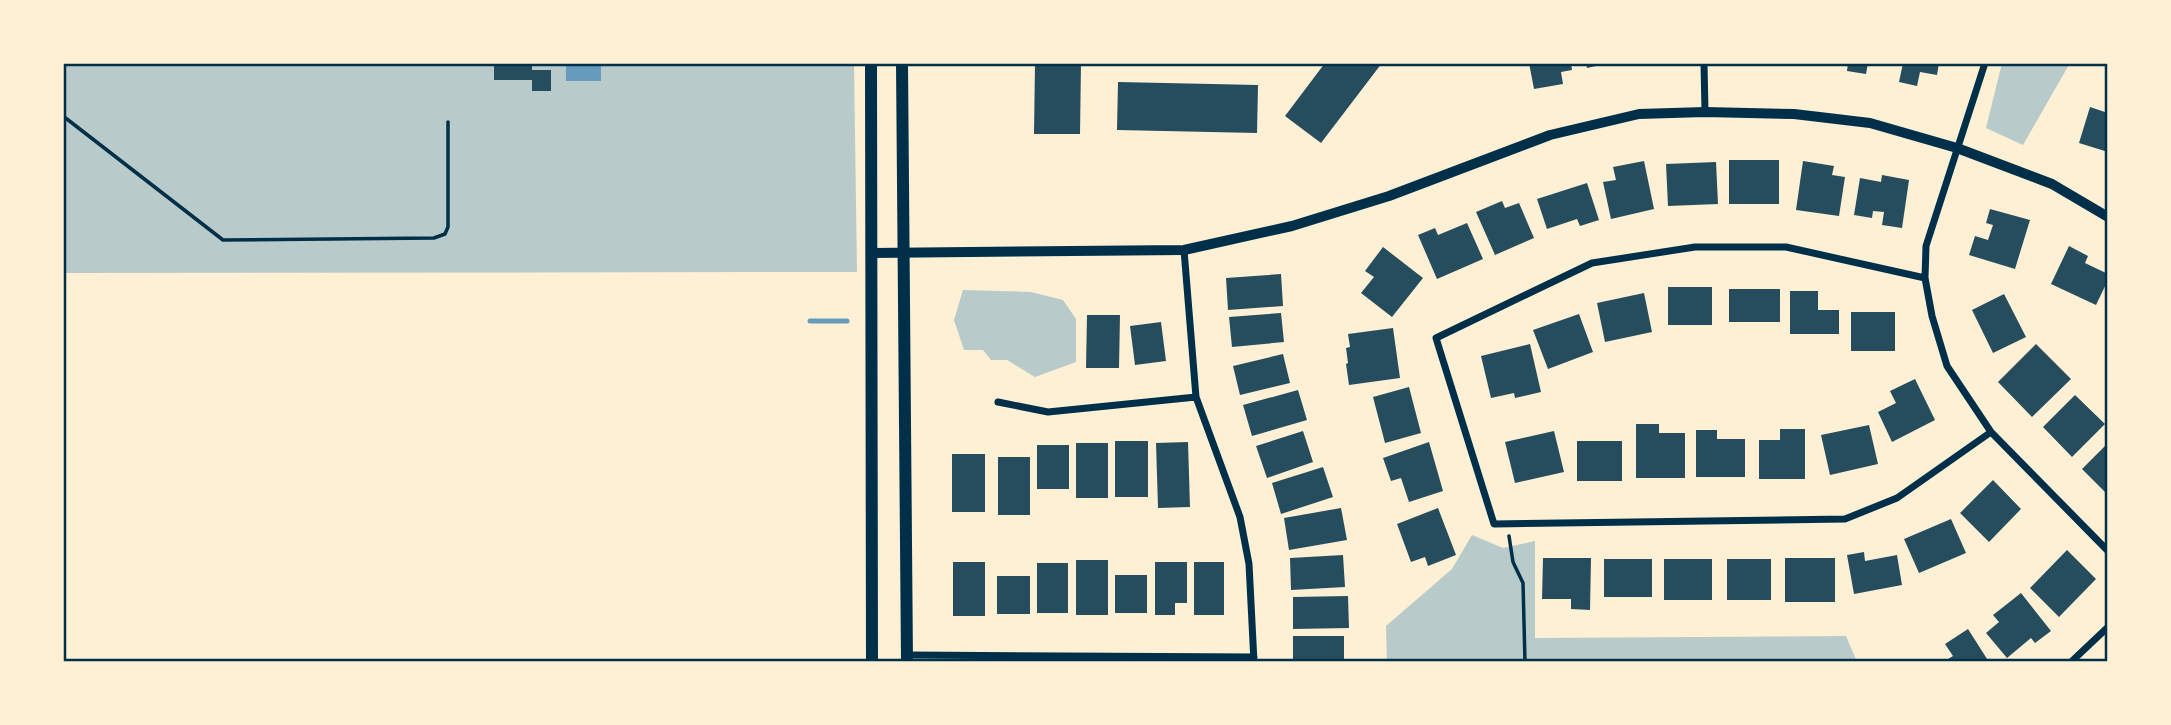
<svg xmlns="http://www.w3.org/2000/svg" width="2171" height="725" viewBox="0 0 2171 725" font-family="Roboto,sans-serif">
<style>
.green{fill:#b9caca}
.water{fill:#669bbc}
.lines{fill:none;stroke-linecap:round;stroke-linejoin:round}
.stream{stroke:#669bbc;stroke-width:5}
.building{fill:#264d5e}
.path{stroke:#003049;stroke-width:3.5}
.minor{stroke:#003049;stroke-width:7}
.tertiary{stroke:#003049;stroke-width:10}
.secondary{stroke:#003049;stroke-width:12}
.neatline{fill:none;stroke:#003049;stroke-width:2.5}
</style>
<rect width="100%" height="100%" fill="#fdf0d5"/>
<path class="green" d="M63,63H854L857,272L63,273Z
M2002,63H2070L2023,145L1986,128Z
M963,290L1031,292L1063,300L1076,319V362L1035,377L1007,360H991L983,350H964L954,320Z
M1472,535L1503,548L1535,541V638L1846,636L1857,662H1387L1386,626L1452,569Z"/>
<path class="water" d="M566,63H601V81H566Z"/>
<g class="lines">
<path class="stream" d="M810,321H847"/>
</g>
<path class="building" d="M494,63H532V70H551V91H532V80H494Z
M1035,63H1081L1080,134H1034Z
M1325,63H1382L1321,143L1285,116Z
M1529,63H1571L1572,70L1561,72L1563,84L1534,89Z
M1586,63H1605V64L1587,68Z
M1848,63H1868L1866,74L1847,71Z
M1903,63H1939L1937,75L1920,72L1917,86L1899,82Z
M1118,82L1258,85L1257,133L1117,130Z
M2090,107L2108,113V152L2079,143Z
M1729,160H1779V204H1729Z
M1644,161L1654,209L1611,219L1603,182L1616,180L1613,167Z
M1803,161L1834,166L1832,175L1845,177L1839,216L1796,210Z
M1716,162L1718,204L1668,206L1666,164Z
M1882,175L1909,180L1902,228L1882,225L1884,212L1873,211L1872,218L1854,215L1860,178L1881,182Z
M1587,183L1599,220L1580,226L1577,219L1547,229L1537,199Z
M1502,201L1505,208L1519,203L1534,238L1495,255L1476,212Z
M1990,209L2030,220L2015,269L1969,255L1975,236L1988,240L1993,225L1986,223Z
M1467,223L1483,259L1437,279L1418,235L1435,228L1438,235Z
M2069,246L2088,256L2085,263L2108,274V280L2096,305L2051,284Z
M1383,247L1423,278L1392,317L1361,293L1374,277L1365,271Z
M1281,274L1283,306L1228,310L1226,278Z
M1668,287H1712V325H1668Z
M1729,289H1780V322H1729Z
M1790,291H1818V310H1839V334H1790Z
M1644,293L1652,332L1605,342L1597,303Z
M2004,294L2026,337L1993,353L1972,310Z
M1851,312H1895V351H1851Z
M1281,313L1284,342L1232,347L1229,317Z
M1579,314L1593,352L1548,369L1533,330Z
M1087,315H1120L1119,368H1086Z
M1161,322L1166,361L1135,365L1130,326Z
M1393,328L1400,378L1349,385L1346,364L1348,363L1346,348L1350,347L1348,334Z
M1530,344L1541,392L1515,398L1514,393L1491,398L1481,356Z
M2036,344L2071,379L2032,417L1998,382Z
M1283,354L1290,383L1240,395L1233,366Z
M1915,379L1935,420L1892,442L1878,412L1896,403L1890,391Z
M1409,387L1421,433L1385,443L1373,397Z
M1298,390L1307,420L1252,436L1243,405Z
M2075,395L2105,424L2072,457L2043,427Z
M1636,424H1659V433H1685V478H1636Z
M1869,425L1878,464L1830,475L1821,435Z
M1780,429H1805V479H1759V440H1780Z
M1696,430H1717V439H1745V477H1696Z
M1303,431L1313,462L1267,478L1256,446Z
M1554,431L1564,472L1515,483L1505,442Z
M1115,441H1148V497H1115Z
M1577,441H1622V481H1577Z
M1188,442L1190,507L1158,508L1156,443Z
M1429,442L1443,491L1409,502L1401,478L1391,481L1383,458Z
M1076,443H1108V498H1076Z
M2108,443V495L2082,469Z
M1037,445H1069V489H1037Z
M952,454H985V512H952Z
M998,457H1030V515H998Z
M1323,467L1333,497L1281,514L1272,483Z
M1993,480L2021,509L1989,542L1960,513Z
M1341,508L1347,540L1289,550L1284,518Z
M1438,508L1456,555L1428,566L1425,557L1411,562L1397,524Z
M1951,519L1966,553L1919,573L1904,539Z
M2067,550L2096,579L2059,617L2030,588Z
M1864,552L1865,561L1897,555L1902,585L1854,594L1847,555Z
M1343,555L1345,587L1291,590L1290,558Z
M1543,558H1591L1590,610L1571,609V599H1542Z
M1785,558H1835V602H1785Z
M1604,559H1652V597H1604Z
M1664,559H1712V600H1664Z
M1727,559H1771V600H1727Z
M1076,560H1108V615H1076Z
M953,562H985V616H953Z
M1155,562H1187V603H1175V615H1155Z
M1194,562H1224V615H1194Z
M1037,563H1068V613H1037Z
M1115,575H1147V613H1115Z
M997,576H1030V614H997Z
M2021,593L2051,631L2035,643L2031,638L2007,658L1986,633L1999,622L1993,615Z
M1348,596L1349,628L1293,629V597Z
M1968,629L1989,662H1943L1953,656L1945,644Z
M1293,636H1344V662H1293Z"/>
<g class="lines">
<path class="path" d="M63,116L223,240L434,238L445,234L448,227V122
M1509,536L1513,562L1523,583L1525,662"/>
<path class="minor" d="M1704,63L1705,112
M1985,63L1926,246L1925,278L1932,316L1947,366L1991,432L2108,551
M1184,250L1196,397L1240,517L1249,564L1254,662
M1925,278L1786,247H1695L1592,263L1436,338L1494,524L1845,519L1897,498L1991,432
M998,402L1048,412L1196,397
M907,655L1254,657
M2071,662L2108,627"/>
<path class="tertiary" d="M872,253L1184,250L1292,226L1389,196L1550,135L1639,114L1705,112L1794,114L1870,123L1957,148L2052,184L2108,217"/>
<path class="secondary" d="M871,63L872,662
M902,63L907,662"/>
</g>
<rect width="2171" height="725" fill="none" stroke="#fdf0d5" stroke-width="130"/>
<rect x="65" y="65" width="2041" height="595" class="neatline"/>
</svg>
